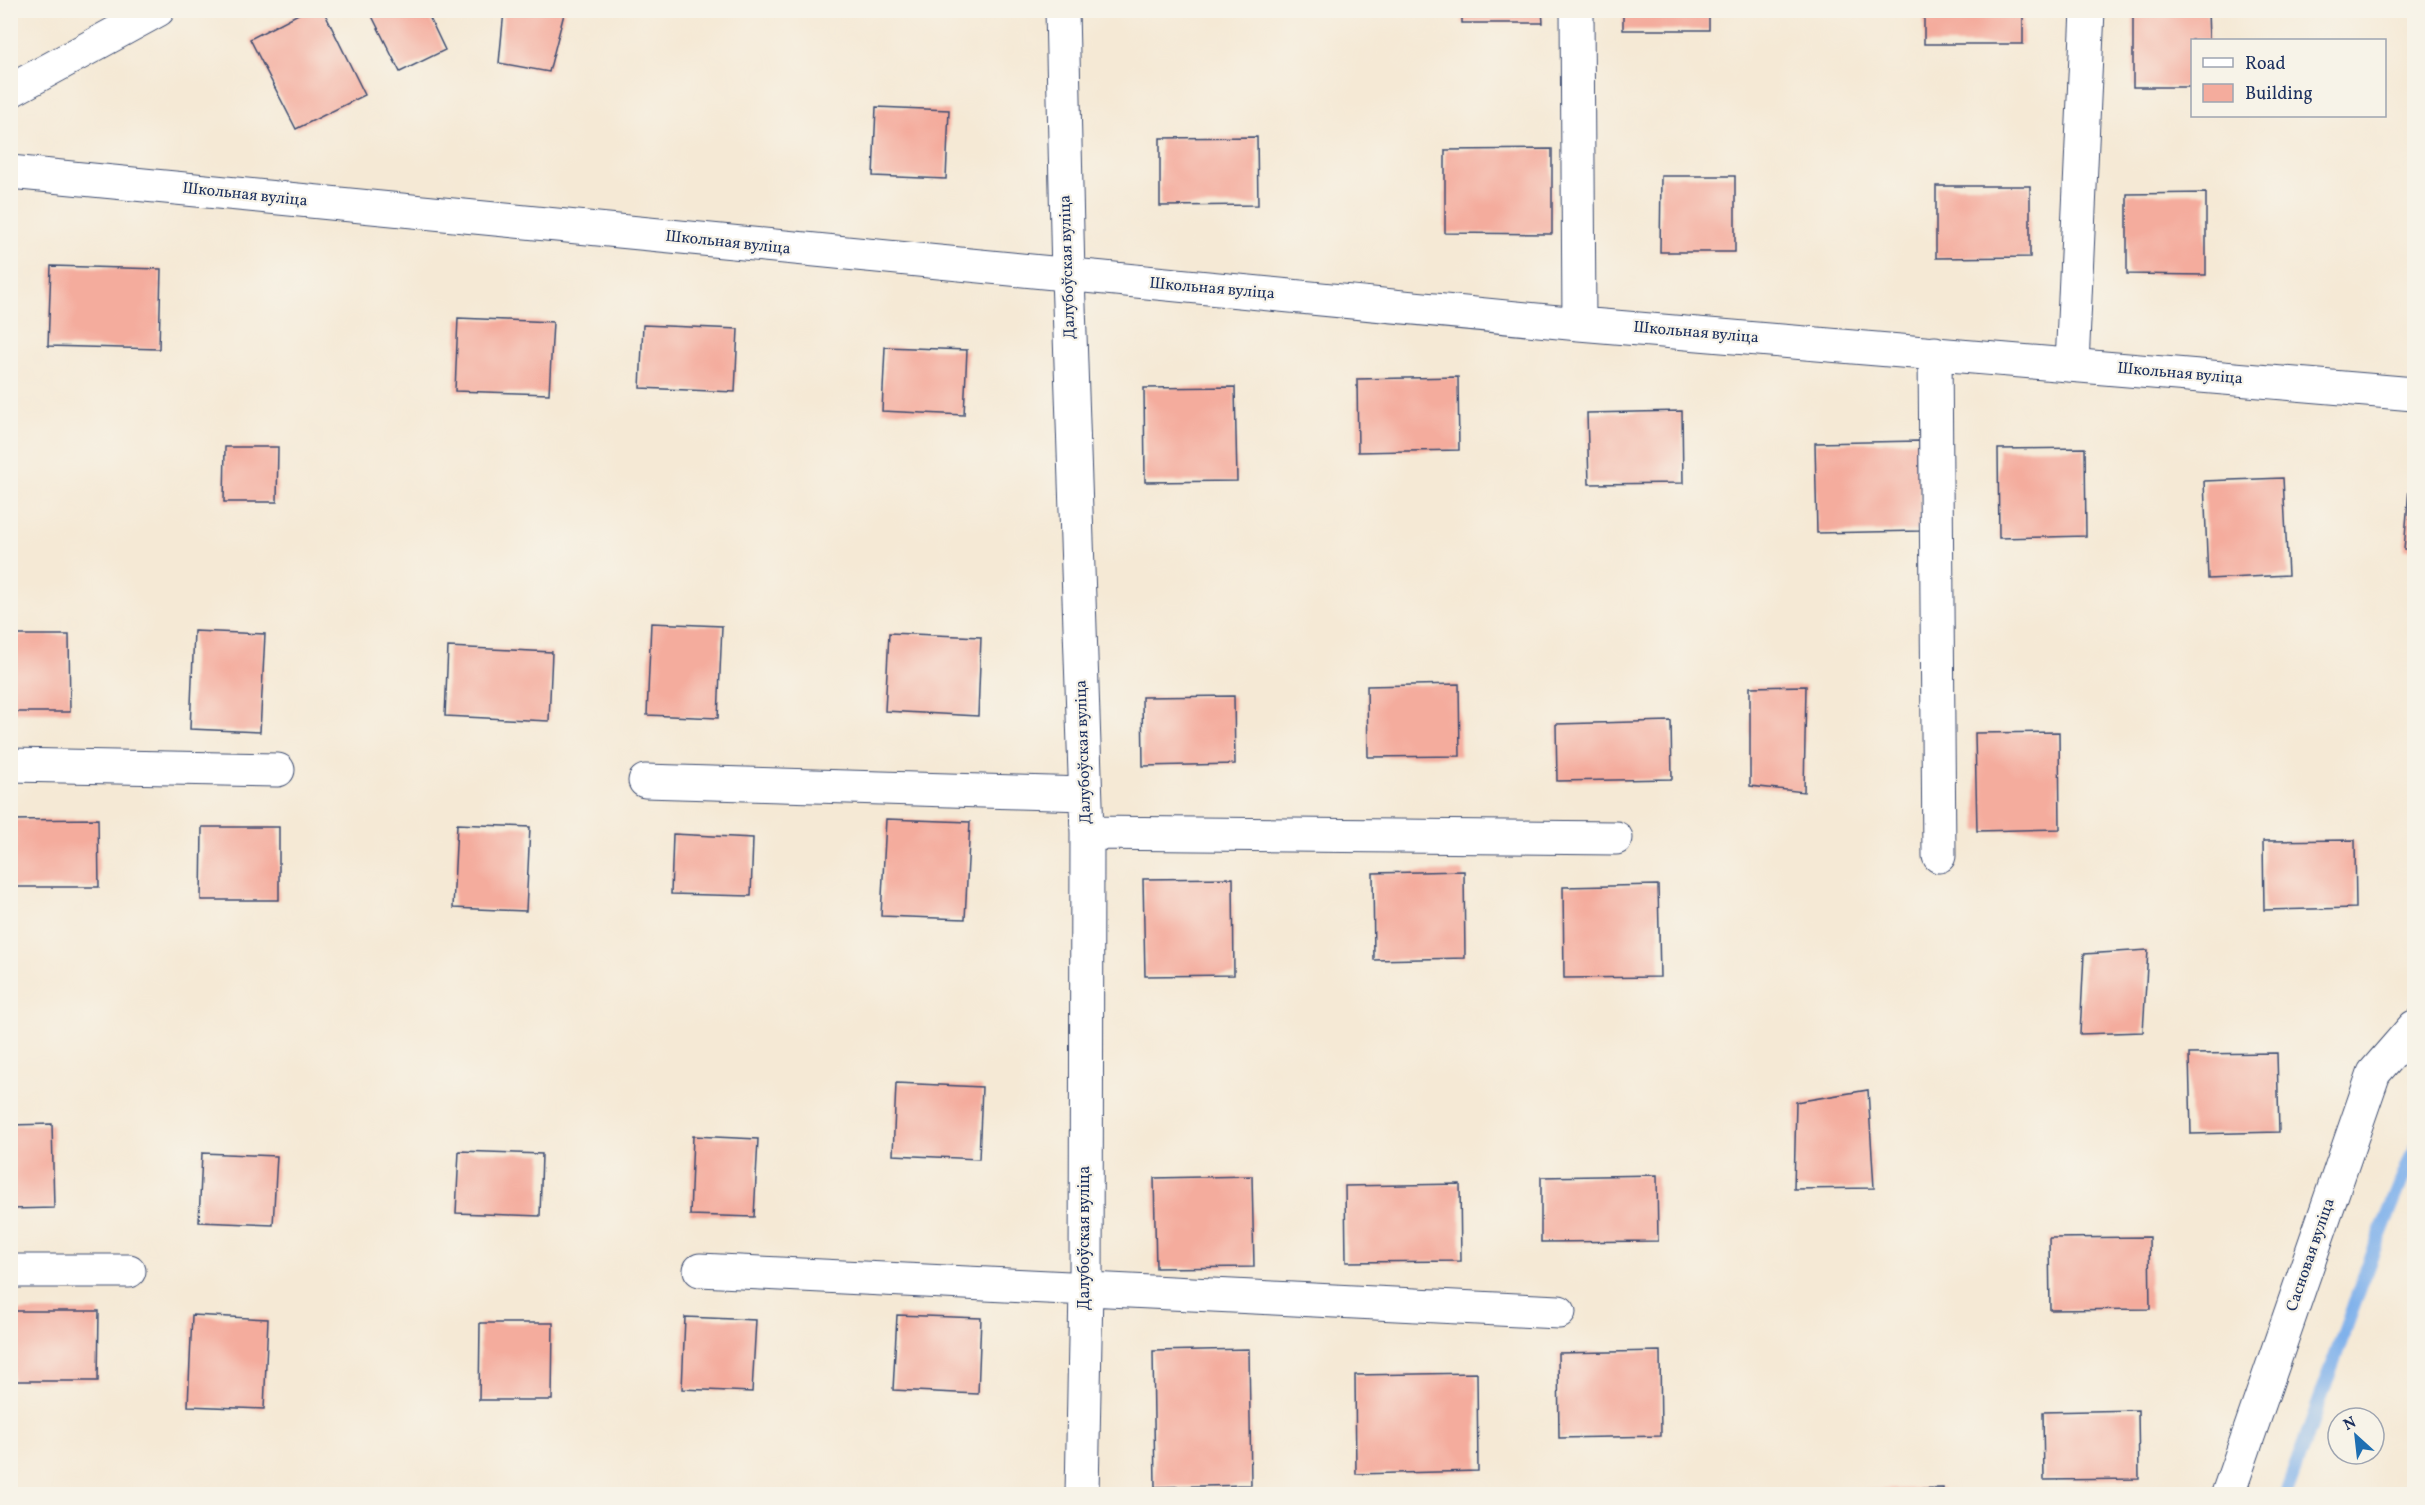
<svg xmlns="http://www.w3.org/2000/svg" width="2425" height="1505" viewBox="0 0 2425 1505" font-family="Vollkorn,serif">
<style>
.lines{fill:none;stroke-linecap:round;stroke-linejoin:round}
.stream{stroke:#7fb1eb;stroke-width:14}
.building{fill:#f4ac9d}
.minor-casing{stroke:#3c4b70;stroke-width:35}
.minor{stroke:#fff;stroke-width:33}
.labels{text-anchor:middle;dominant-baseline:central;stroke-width:4.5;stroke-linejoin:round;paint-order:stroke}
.street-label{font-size:16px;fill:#1b2f5e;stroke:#f7f3e8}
</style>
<rect width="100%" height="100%" fill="#f7f3e8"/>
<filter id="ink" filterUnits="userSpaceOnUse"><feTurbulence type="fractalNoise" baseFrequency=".0167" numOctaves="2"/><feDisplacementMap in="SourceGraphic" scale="12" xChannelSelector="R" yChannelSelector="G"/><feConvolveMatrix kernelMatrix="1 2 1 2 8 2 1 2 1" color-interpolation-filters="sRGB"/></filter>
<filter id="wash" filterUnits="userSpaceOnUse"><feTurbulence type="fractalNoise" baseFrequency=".008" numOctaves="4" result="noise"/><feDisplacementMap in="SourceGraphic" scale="24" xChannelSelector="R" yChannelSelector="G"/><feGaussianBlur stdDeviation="1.35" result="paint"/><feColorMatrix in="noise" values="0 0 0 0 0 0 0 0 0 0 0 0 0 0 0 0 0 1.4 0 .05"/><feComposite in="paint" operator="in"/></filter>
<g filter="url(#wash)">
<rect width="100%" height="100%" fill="#f5e9d5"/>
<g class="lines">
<path class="stream" d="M2286,1494L2370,1260L2414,1150"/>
</g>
<g id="blocks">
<path class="building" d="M306,10H323L365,95L296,129L250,39Z
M369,10H426L445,50L400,72Z
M565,10L549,72L499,63L504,11Z
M1462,10H1542L1543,23H1462Z
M1623,10H1709V30H1623Z
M1924,10H2023V44H1924Z
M2133,10H2208L2209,40H2192V87H2133Z
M876,107L949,110L946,179L873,176Z
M1257,137L1258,205L1160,206V138Z
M1552,149V234L1445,233V150Z
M1661,176H1735V252H1660Z
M1936,186H2030V257L1936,258Z
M2206,193V275L2127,274V194Z
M51,266L161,269L159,349L48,346Z
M458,318L553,322L549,394L455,391Z
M643,325L738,329L735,392L640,388Z
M885,347L967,350L964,415L882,411Z
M1458,377L1459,450L1358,452L1357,379Z
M1235,387L1237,481L1145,482L1144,388Z
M1682,411L1683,483L1589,484L1587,413Z
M1919,441L1920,531L1817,533L1815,443Z
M225,447H278L277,502H224Z
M2085,448L2086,536L1999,538L1998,449Z
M2410,476L2414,477V550H2404Z
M2283,478L2288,575L2208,579L2204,481Z
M651,623L722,626L718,718L647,715Z
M194,631L265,634L260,732L190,729Z
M889,633L981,637L978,716L885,711Z
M10,635H69L70,712H10Z
M448,647L552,652L549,721L445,716Z
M1459,684L1460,756L1368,757L1367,686Z
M1806,686L1804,792L1750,786V687Z
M1234,696L1235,764L1143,766L1142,697Z
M1671,721L1672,779L1557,781L1556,724Z
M2059,732L2060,829L1977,831L1975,733Z
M98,819L99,887H10V820Z
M886,819L970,822L965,919L881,916Z
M457,824L530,827L526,911L453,908Z
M202,827H279V900H201Z
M673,834L753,838L751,896L671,894Z
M2355,840L2356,908L2264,910L2263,841Z
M1464,871L1465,958L1374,960L1373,873Z
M1233,878L1234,975L1145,976L1143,879Z
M1658,885L1660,977L1564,978L1563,887Z
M2148,950L2143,1032L2080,1034L2084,954Z
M2277,1053L2279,1132L2191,1134L2189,1054Z
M896,1083L982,1087L979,1159L893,1155Z
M1868,1090L1874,1188L1794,1189L1796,1102Z
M52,1124L54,1208L10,1209V1125Z
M693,1136L758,1139L754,1217L690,1215Z
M459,1151L542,1154L540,1216L456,1213Z
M202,1153L277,1156L273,1225L199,1222Z
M1657,1175L1658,1241L1541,1242V1177Z
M1252,1176L1254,1267L1156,1268L1154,1178Z
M1460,1184L1461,1261L1346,1262L1345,1186Z
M2149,1237L2150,1309L2050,1310L2049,1238Z
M13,1311H99L98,1381H13Z
M192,1315L268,1319L264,1409L188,1406Z
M897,1315L981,1318L978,1394L893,1390Z
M685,1317L756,1320L752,1392L682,1389Z
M480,1323H553L552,1400H479Z
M1249,1349L1251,1485L1155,1487L1153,1351Z
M1660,1351L1661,1436L1559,1438L1558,1353Z
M1477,1373L1478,1471L1356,1474L1355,1375Z
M2138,1410L2139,1479L2044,1480L2043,1412Z
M1943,1488V1494H1858V1490Z"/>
</g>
</g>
<g filter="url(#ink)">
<use href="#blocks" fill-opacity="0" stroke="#3c4b70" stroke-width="1.5"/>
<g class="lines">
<defs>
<path id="minor" d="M1062,10L1068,276L1087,833L1086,1288L1082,1494
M1577,10L1579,324
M10,91L158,10
M10,172L1579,324L2414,394
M1935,353L1939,856
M2072,365L2088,10
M10,765L278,770
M645,781L1085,794
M1087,833L1616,838
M700,1270L1559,1312
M10,1271H129
M2228,1494L2374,1073L2414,1027"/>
</defs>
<use href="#minor" class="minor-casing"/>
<use href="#minor" class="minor"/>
</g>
</g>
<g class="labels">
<g class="street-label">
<text transform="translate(245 195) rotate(6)">Школьная вуліца</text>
<text transform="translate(728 243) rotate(6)">Школьная вуліца</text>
<text transform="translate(1068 267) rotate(-92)">Далубоўская вуліца</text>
<text transform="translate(1212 289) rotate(5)">Школьная вуліца</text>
<text transform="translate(1696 333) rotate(5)">Школьная вуліца</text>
<text transform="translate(2180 374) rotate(5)">Школьная вуліца</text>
<text transform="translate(1084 752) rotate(-92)">Далубоўская вуліца</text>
<text transform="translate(1085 1238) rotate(-90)">Далубоўская вуліца</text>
<text transform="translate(2311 1255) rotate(-71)">Сасновая вуліца</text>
</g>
</g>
<rect width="2425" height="1505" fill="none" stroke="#f7f3e8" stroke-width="36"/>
<rect x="2191" y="39" width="195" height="78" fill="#f7f3e8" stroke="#9fa5b1" stroke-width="1.5"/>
<rect x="2203" y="58" width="30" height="9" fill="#ffffff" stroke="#9fa5b1" stroke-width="1.5"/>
<text x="2245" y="69" font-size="18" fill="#1b2f5e">Road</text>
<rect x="2203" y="84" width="30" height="18" fill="#f4ac9d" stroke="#9fa5b1" stroke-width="1.5"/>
<text x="2245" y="99" font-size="18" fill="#1b2f5e">Building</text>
<g transform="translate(2356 1436) rotate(333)"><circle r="28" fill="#f7f3e8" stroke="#9fa5b1" stroke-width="1.5"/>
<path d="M0-4.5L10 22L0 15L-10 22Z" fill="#1f6fb2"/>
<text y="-9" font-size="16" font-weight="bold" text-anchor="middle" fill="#1b2f5e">N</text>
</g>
</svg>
